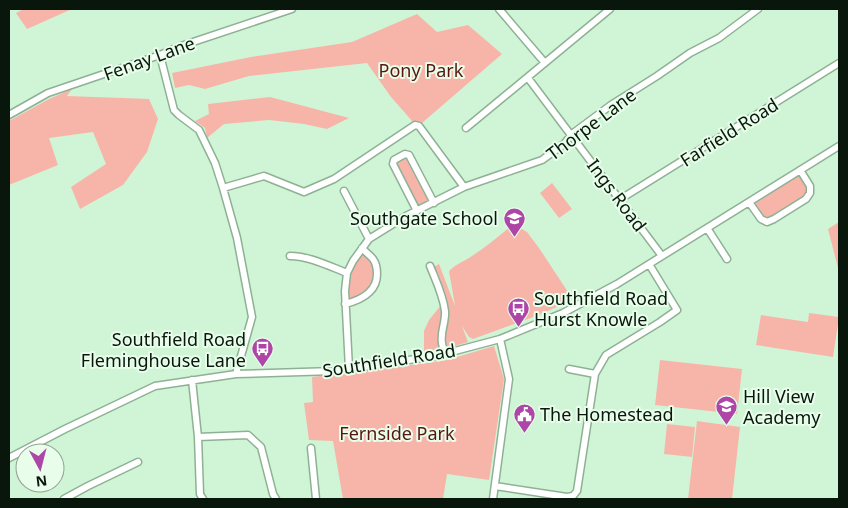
<svg xmlns="http://www.w3.org/2000/svg" width="848" height="508" viewBox="0 0 848 508" font-family="'Noto Sans',sans-serif">
<style>
.green{fill:#f7b5a9}
.lines{fill:none;stroke-linecap:round;stroke-linejoin:round}
.street-casing{stroke:#8eb194;stroke-width:9}
.street{stroke:#fff;stroke-width:6}
.labels{text-anchor:middle;dominant-baseline:central;stroke-width:4;stroke-linejoin:round;paint-order:stroke}
.street-label{font-size:18px;fill:#09160c;stroke:#e8feeb}
.park-label{font-size:18px;fill:#59150e;stroke:#e8feeb}
.poi-label{font-size:18px;fill:#09160c;stroke:#e8feeb;text-anchor:start}
</style>
<rect width="100%" height="100%" fill="#d0f5d6"/>
<path class="green" d="M24,9H72L27,29L16,13Z
M417,14L437,32L468,25L502,54L422,123L413,122L391,97L367,63L249,76L205,89L189,85L175,88L172,73L251,57L352,42Z
M72,89L67,96L149,99L158,119L147,152L123,185L80,209L71,187L106,164L93,132L49,138L58,165L9,185V121L49,99Z
M270,97L349,118L327,129L304,124L269,120L224,124L207,138L205,128L195,121L209,114L208,104Z
M405,154L434,203L417,211L394,160Z
M801,170L810,193L767,222L749,202Z
M552,183L572,209L559,218L540,193Z
M517,221L520,228L527,232L539,248L568,292L572,300L539,315L473,339L469,337L462,326L468,342L448,348L444,341V292L434,267L439,264L455,306L449,271C455,265 462,262 469,258C486,247 502,234 517,221Z
M839,222V272L828,229Z
M362,248L376,265L373,287L345,304L347,273Z
M442,304V323L439,331V349L424,353V331L429,320Z
M809,313L839,317L833,357L756,345L761,315L808,322Z
M494,346L504,379L489,480L447,474L443,499H343L333,441L309,440L304,403L313,402L312,377L419,364L447,360Z
M660,360L742,369L737,414L655,405Z
M697,421L740,427L732,499H688Z
M667,424L695,427L692,457L664,454Z"/>
<g class="lines">
<defs>
<path id="street" d="M499,9L545,63
M160,55L174,110L179,115L199,130L215,163L223,188L237,238L252,317L236,374
M528,78L662,256
M9,115L48,93L160,55L181,46L292,9
M466,128L610,9
M223,188L264,176L304,192L334,179L415,125L419,126L464,187
M344,191L369,239
M619,200L839,63
M749,202L761,219L767,222L774,219L806,199L810,193V186L800,170
M417,211L393,164L394,160L405,154L409,155L434,203
M707,228L727,259
M290,256C309,256 329,266 347,273
M430,266C436,281 443,295 445,311C446,322 440,332 442,343C442,346 444,350 446,354
M345,304C361,300 377,292 377,274C377,269 376,263 373,259C370,255 365,252 362,248
M349,369L345,291L347,273L353,261L369,239L406,216L464,187L542,160L564,144L572,134L611,105L657,76L690,53L719,38L758,9
M569,369L595,374
M192,380L198,437L200,494L203,499
M198,437L248,435L261,447L273,494L276,499
M311,448L316,499
M9,458L65,429L155,386L236,374L334,371L436,356L500,339L563,313L617,284L839,146
M495,486L567,497L573,496L577,491L595,374L606,355L660,322L677,310L649,264
M64,499L88,486L138,462
M493,499L509,379L500,339"/>
</defs>
<use href="#street" class="street-casing"/>
<use href="#street" class="street"/>
</g>
<defs>
<symbol id="school-pin" viewBox="-11 -11 22 30"><path d="M0 17L-7.5 6A9.5 9.5 0 1 1 7.5 6Z" fill="#ae46a8" stroke="#e8feeb"/><path d="M0-5L7-2L0 1L-7-2ZM-4 1L0 2.5L4 1V4Q0 6-4 4Z" fill="#fff"/></symbol>
<symbol id="bus-pin" viewBox="-11 -11 22 30"><path d="M0 17L-7.5 6A9.5 9.5 0 1 1 7.5 6Z" fill="#ae46a8" stroke="#e8feeb"/><path d="M-5-6H5V4H4V6H2V4H-2V6H-4V4H-5ZM-3.5-4V0h7V-4ZM-3.5 1.2v1.5H-2V1.2ZM2 1.2v1.5H3.5V1.2Z" fill="#fff"/></symbol>
<symbol id="civic-pin" viewBox="-11 -11 22 30"><path d="M0 17L-7.5 6A9.5 9.5 0 1 1 7.5 6Z" fill="#ae46a8" stroke="#e8feeb"/><path d="M-.6-6.5H3V-4.5H.6V-3L4-1V1h2V6H-6V1h2V-1L-.6-3ZM-1.2 2.5V6h2.4V2.5Z" fill="#fff"/></symbol>
</defs>
<g fill-rule="evenodd">
<use href="#school-pin" x="502" y="206" width="25" height="34"/>
<use href="#bus-pin" x="506" y="296" width="25" height="34"/>
<use href="#bus-pin" x="250" y="336" width="25" height="34"/>
<use href="#school-pin" x="714" y="394" width="25" height="34"/>
<use href="#civic-pin" x="512" y="402" width="25" height="34"/>
</g>
<g class="labels">
<g class="street-label">
<text transform="translate(149 58) rotate(-20)">Fenay Lane</text>
<text transform="translate(591 124) rotate(-37)">Thorpe Lane</text>
<text transform="translate(729 132) rotate(-32)">Farfield Road</text>
<text transform="translate(617 195) rotate(53)">Ings Road</text>
<text transform="translate(389 360) rotate(-9)">Southfield Road</text>
</g>
<g class="park-label">
<text x="421" y="70">Pony Park</text>
<text x="397" y="433">Fernside Park</text>
</g>
<g class="poi-label">
<text x="498" y="218" text-anchor="end">Southgate School</text>
<text x="534" y="298">Southfield Road<tspan x="534" dy="21">Hurst Knowle</tspan></text>
<text x="246" y="339" text-anchor="end">Southfield Road<tspan x="246" dy="21">Fleminghouse Lane</tspan></text>
<text x="743" y="396">Hill View<tspan x="743" dy="21">Academy</tspan></text>
<text x="540" y="414">The Homestead</text>
</g>
</g>
<rect width="848" height="508" fill="none" stroke="#09160c" stroke-width="20"/>
<g transform="translate(40 468) rotate(173)"><circle r="24" fill="#e8feeb" stroke="#8fa192"/>
<path d="M0-4L9 19L0 12L-9 19Z" fill="#ae46a8"/>
<text y="-8" font-size="14" font-weight="bold" text-anchor="middle" fill="#09160c">N</text>
</g>
</svg>
